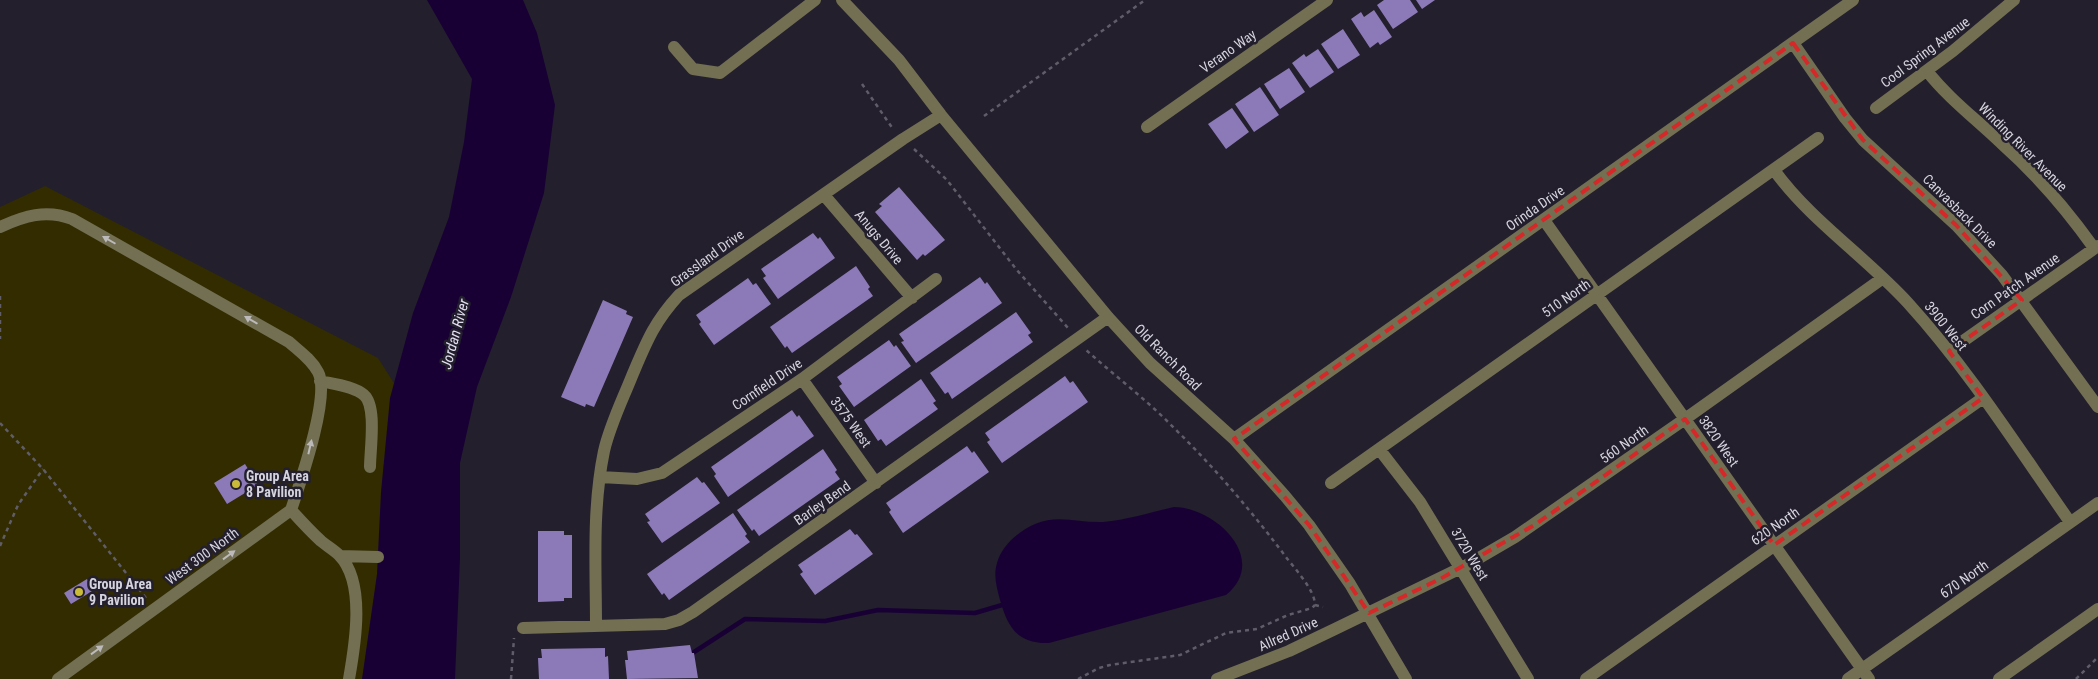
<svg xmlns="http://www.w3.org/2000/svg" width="2098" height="679" viewBox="0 0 2098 679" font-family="'Roboto Condensed',sans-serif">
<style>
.green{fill:#322c00}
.water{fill:#180035}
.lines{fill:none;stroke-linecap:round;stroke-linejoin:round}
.stream{stroke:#180035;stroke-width:4.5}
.building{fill:#8c79b8}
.path{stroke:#605d69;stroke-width:2.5;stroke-dasharray:4 4;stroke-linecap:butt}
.minor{stroke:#726f52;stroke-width:12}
.oneway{fill:#bcbaba}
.marked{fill:none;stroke:#d62828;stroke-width:4;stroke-dasharray:10 6;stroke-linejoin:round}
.poi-dot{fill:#c9ba3a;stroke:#231f2d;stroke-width:2}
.labels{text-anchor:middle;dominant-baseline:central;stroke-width:5;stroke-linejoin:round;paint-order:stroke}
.street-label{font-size:14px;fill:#d5d3dd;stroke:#231f2d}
.poi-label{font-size:14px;font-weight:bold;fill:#d5d3dd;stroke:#231f2d;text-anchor:start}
.water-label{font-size:15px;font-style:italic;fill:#e3dff1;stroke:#231f2d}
</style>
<rect width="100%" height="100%" fill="#231f2d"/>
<path class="green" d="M45,186L378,358L401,394L374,679H0V207Z"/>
<path class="water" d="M427,0H523L537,33L555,105L544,193L511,297L477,387L460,463V558L455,679H362L377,574L381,492L390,398L413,313L449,217L464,142L472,79Z
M1174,507C1215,507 1270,559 1226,595L1049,643C1018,644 1008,628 1000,600C997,588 993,576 997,563C1002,545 1019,531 1035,524C1058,514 1079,523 1103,522C1127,520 1151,512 1174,507Z"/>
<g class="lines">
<path class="stream" d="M691,656V654L745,619L825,621L878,610L975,613L1002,605"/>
</g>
<path class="building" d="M1384,0H1410L1418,12L1393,29L1377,5Z
M1416,0H1435L1422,9Z
M1374,10L1392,37L1380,45L1378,42L1370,48L1351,19L1361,12L1364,17Z
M1343,29L1360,55L1338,69L1321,44Z
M1318,49L1334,72L1310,88L1292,63L1304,54L1306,57Z
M1289,68L1305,92L1280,109L1264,84Z
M1260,87L1279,115L1254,132L1235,104Z
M1232,108L1249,132L1226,149L1208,124Z
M899,187L945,240L925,256L923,254L917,260L875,212L882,206L879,204Z
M813,233L818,239L820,237L835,258L778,299L763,278L766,276L761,269Z
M856,266L870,287L868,289L873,296L792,353L787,346L785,348L770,327Z
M980,277L985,284L987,282L1002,303L916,363L901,342L904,341L899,334Z
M748,278L753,285L756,283L771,304L714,345L699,324L701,322L696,315Z
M603,300L627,311L626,314L633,317L594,407L586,404L585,407L561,397Z
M1016,312L1031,333L1028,335L1033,342L952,399L948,392L945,394L930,373Z
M889,340L894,347L896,345L911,366L854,407L839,386L842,384L837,377Z
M1065,376L1070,383L1073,381L1088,402L1002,463L987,442L990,440L985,433Z
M921,379L936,401L933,403L938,409L886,446L881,439L878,441L864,420Z
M792,410L797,417L799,415L814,436L728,497L714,476L716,474L711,467Z
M967,446L972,453L974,451L989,472L903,533L889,512L891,510L886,503Z
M823,449L837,470L835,472L840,479L759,536L754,529L752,531L737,510Z
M245,464L258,485L227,504L214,483Z
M697,477L702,483L704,482L720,503L662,543L647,522L650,521L645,514Z
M733,513L747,534L745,536L750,542L669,600L664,593L662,595L647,574Z
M850,529L855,535L857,534L873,554L815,595L800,574L803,572L798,565Z
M538,531H564V535H572V598H564V601L538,602Z
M87,579L94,590L71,604L64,593Z
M690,645L692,653H694L698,678L627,679L625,660H628L627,651Z
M605,648V657L608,656L609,679H539L538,658H542L541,649Z"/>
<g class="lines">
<path class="path" d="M862,84L893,129
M984,116L1145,0
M914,149L947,180L1016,269L1068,328
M0,296V339
M0,423L43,469L146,598
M0,546L18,505L43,469
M1315,605L1323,607
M511,679L514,638
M1078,679L1099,668L1110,665L1180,655L1226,633L1257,629L1288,615L1312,608L1315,605C1315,590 1295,569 1286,557C1252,512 1215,468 1174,428C1147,400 1115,376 1086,350
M2076,679L2098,657"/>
<path class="minor" d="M842,0L899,60L941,115L1108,317L1150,363L1234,439L1285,496L1309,525L1350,584L1406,679
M1793,43L1845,118L1863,140L1956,225L2002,275L2098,407
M674,47L693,69L720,73L815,0
M1927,71C1948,98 1976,119 2001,143C2036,174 2067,210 2094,248
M1876,108L1953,51L2014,0
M1147,127L1327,0
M1774,170C1811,221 1865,256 1908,303C1969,370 2018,448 2070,522
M824,195L912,298
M1544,220L1869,679
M0,227C24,216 46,209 72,219L289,342C299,351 311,359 318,372C331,395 300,483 291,510
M1949,351L2098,246
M802,379L876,483
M320,381C333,384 354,386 364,395C377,406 370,450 370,467
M1234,439L1853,0
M1379,449L1420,502L1528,679
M600,477L637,479L662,473L802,379L936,279
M1331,483L1818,138
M291,510C301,521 310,531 321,541C327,546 334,550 339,555C366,582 355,645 349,679
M340,556L378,557
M596,626C596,567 592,509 604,451C610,425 622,401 632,376C646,343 654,322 679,295L903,139L941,115
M523,628L665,624L679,620L693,612L1108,317
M58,679L291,510
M1217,679L1289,651L1335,629L1467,565L1515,537L1685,419L1883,278
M1586,679L1983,398
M1848,679L2098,503
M1999,679L2098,609"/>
</g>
<defs><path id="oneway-solid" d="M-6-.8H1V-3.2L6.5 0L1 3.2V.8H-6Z" transform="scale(1.25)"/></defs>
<g class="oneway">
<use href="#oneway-solid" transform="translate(109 240) rotate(-150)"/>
<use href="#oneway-solid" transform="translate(251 320) rotate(-150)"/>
<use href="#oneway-solid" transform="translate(310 447) rotate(-77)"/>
<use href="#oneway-solid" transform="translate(229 555) rotate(-36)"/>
<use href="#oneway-solid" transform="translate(97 650) rotate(-36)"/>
</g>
<path class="marked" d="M1793,43L1863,140L1956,225L2022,300L1949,351L1983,398L1774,545L1685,419L1536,524L1440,579L1369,613L1309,525L1234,439Z"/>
<g class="poi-dot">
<circle cx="236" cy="484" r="5"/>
<circle cx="79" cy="592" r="5"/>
</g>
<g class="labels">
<g class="street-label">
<text transform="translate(1228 51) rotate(-35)">Verano Way</text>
<text transform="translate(1925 52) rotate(-37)">Cool Spring Avenue</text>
<text transform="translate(2023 147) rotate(45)">Winding River Avenue</text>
<text transform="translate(1535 208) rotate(-35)">Orinda Drive</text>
<text transform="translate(1960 211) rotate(45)">Canvasback Drive</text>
<text transform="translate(879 237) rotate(50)">Anugs Drive</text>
<text transform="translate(707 258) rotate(-36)">Grassland Drive</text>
<text transform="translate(2015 286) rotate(-35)">Corn Patch Avenue</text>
<text transform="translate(1566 298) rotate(-35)">510 North</text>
<text transform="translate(1946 326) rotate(51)">3900 West</text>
<text transform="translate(1168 357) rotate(45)">Old Ranch Road</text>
<text transform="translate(767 384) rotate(-34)">Cornfield Drive</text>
<text transform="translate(851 422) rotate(54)">3575 West</text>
<text transform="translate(1719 441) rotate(55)">3820 West</text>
<text transform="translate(1624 444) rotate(-35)">560 North</text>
<text transform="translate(822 503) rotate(-35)">Barley Bend</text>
<text transform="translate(1775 526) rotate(-35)">620 North</text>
<text transform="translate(1470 554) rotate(59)">3720 West</text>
<text transform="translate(202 556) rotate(-36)">West 300 North</text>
<text transform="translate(1964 579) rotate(-35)">670 North</text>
<text transform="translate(1288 634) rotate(-24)">Allred Drive</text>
</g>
<g class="poi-label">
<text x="246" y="476">Group Area<tspan x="246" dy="16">8 Pavilion</tspan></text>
<text x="89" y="584">Group Area<tspan x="89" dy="16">9 Pavilion</tspan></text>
</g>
<g class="water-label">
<text transform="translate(455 334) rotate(-75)">Jordan River</text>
</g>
</g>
</svg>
